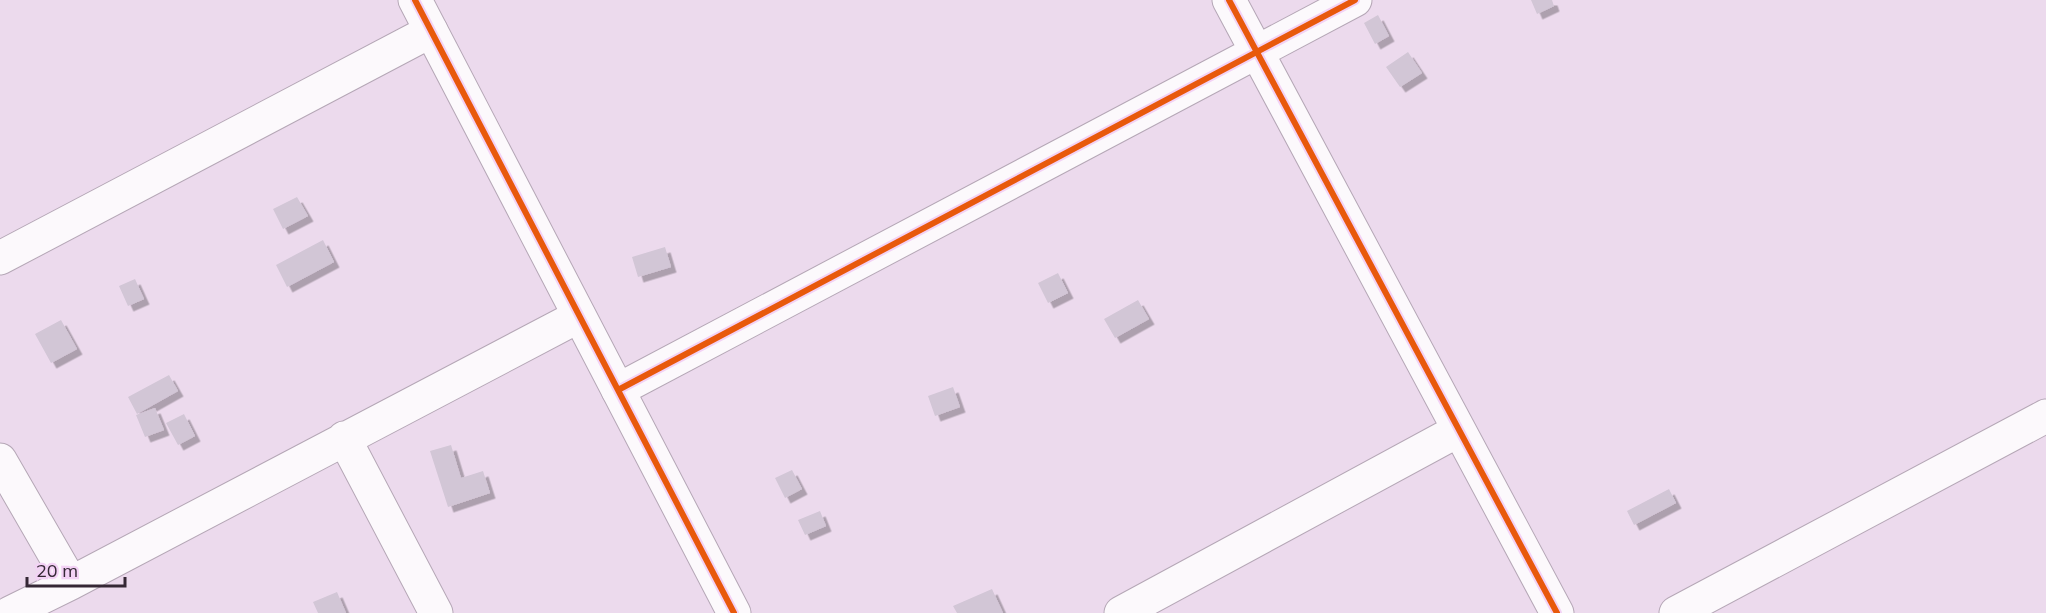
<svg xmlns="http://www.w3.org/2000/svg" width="2046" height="613" viewBox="0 0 2046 613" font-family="Mulish,sans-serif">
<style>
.building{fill:#d2c6d6;filter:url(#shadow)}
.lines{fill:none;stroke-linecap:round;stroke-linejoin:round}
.minor-casing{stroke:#b5a7b6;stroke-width:35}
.tertiary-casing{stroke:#b5a7b6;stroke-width:35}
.minor{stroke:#fcf9fc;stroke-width:33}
.tertiary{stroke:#fcf9fc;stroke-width:33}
.cycleway-casing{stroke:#f3d2f5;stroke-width:10}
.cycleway{stroke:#e8590c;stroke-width:6}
</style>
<defs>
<filter id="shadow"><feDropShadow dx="5.5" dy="5.5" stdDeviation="0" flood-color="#0004"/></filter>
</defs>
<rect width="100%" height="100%" fill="#ecdaed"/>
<path class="building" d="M1531,0H1552L1554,6L1537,14Z
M1378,15L1389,36L1375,44L1364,23Z
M1408,52L1422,73L1400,87L1386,67Z
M297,197L308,216L283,229L273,209Z
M323,240L334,262L287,287L276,265Z
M665,247L671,267L638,277L632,257Z
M1058,273L1068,293L1048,303L1038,283Z
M135,279L144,299L128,306L119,286Z
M1138,300L1149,319L1115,338L1104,319Z
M61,320L77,349L51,363L35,334Z
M169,375L178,391L137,414L128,397Z
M953,387L960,407L935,416L928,396Z
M155,408L164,430L145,437L136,415Z
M184,414L195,436L178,445L166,423Z
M451,445L461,478L483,471L490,493L448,507L430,451Z
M792,470L802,489L785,498L775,478Z
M1669,489L1676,503L1634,525L1627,511Z
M820,511L826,526L805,535L798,520Z
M992,589L1003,613H957L953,606Z
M337,592L346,613H318L313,602Z"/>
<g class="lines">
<defs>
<path id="minor" d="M1229,0L1557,613
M0,258L431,31
M618,390L1355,0
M344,438L436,613
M0,460L71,583
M10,613L71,583L579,316
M1121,613L1459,430
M1676,613L2046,416"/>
<path id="tertiary" d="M415,0L734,613"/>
</defs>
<use href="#minor" class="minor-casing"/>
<use href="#tertiary" class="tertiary-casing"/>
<use href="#minor" class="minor"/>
<use href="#tertiary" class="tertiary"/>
<defs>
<path id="cycleway" d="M415,0L734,613
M1229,0L1557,613
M618,390L1355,0"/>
</defs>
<use href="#cycleway" class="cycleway-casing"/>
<use href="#cycleway" class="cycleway"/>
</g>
<path d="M27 577v9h98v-9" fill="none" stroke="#352835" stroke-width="3"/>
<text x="36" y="577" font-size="18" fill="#352835" stroke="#f3d2f5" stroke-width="4.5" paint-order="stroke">20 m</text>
</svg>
